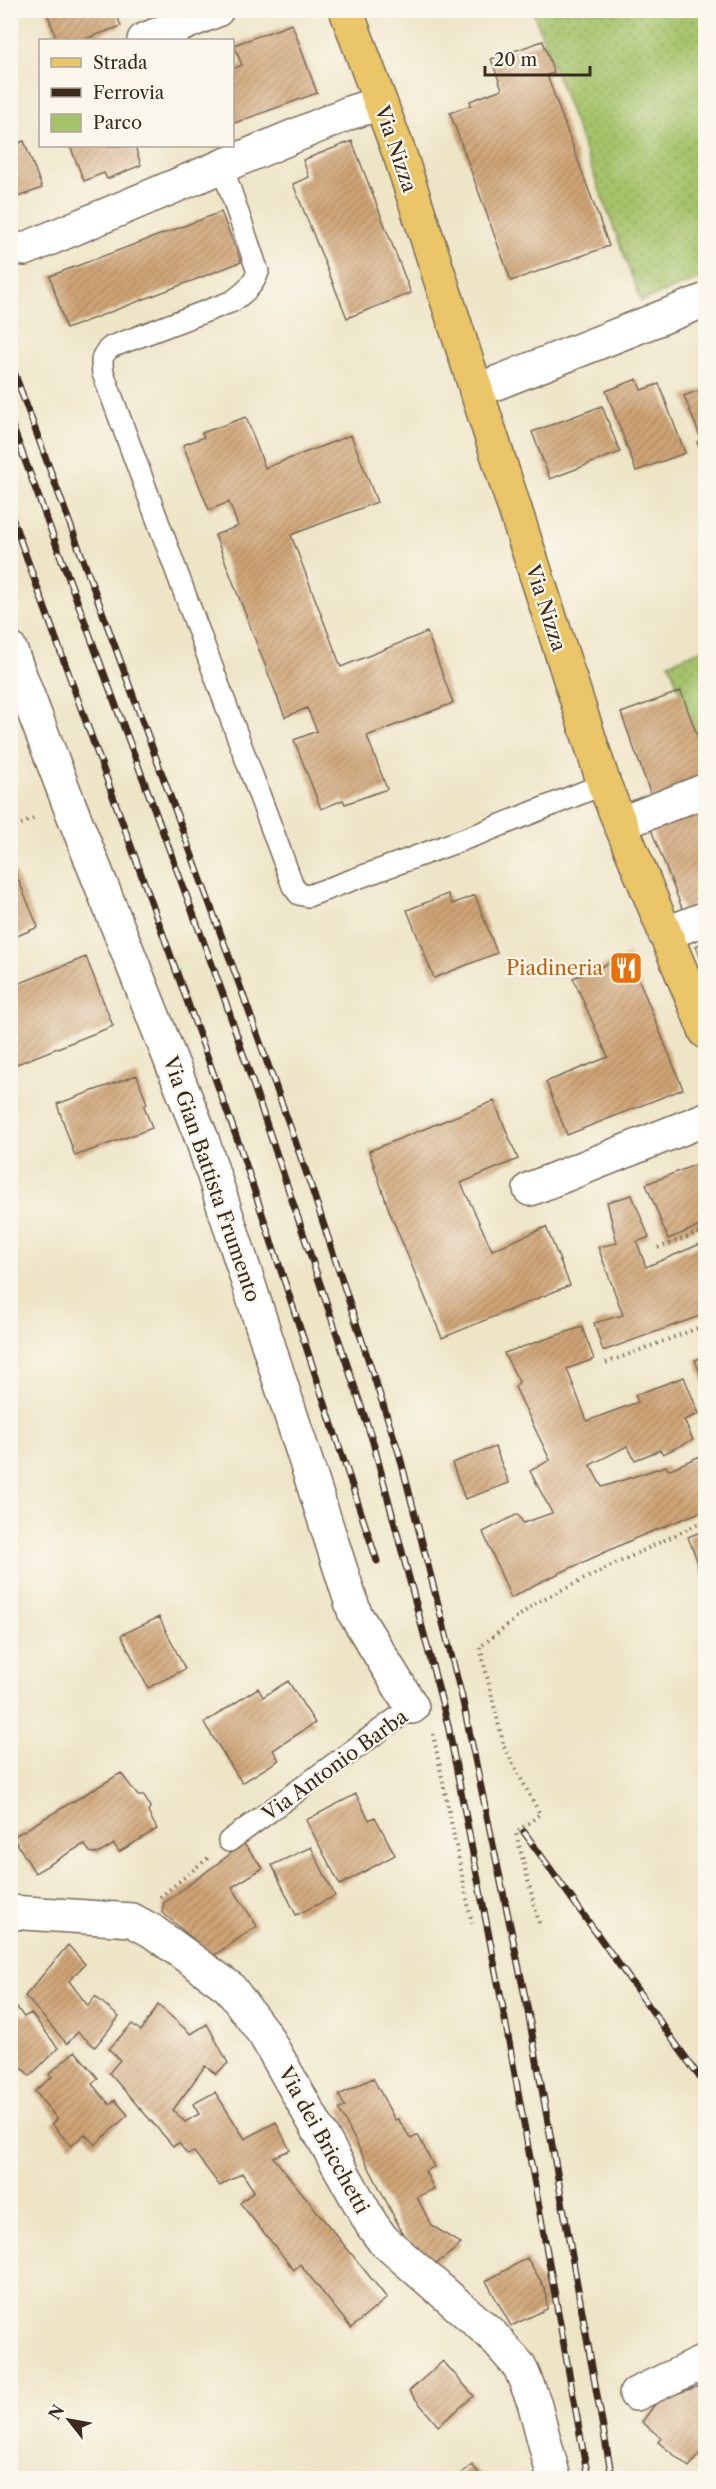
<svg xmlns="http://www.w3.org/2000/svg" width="716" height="2489" viewBox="0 0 716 2489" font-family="'Libre Caslon Text',serif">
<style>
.green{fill:url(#green-dots);stroke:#707644;stroke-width:1.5}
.building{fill:url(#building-hatch)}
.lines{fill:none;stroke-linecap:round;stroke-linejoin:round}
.lane-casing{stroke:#7a6b59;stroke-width:24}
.street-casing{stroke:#7a6b59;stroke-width:36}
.primary-casing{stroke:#7a6b59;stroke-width:36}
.path{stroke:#7a6b59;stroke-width:4;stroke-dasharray:1.5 4.5;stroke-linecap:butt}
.lane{stroke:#fff;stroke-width:21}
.street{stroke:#fff;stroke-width:33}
.primary{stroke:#eac669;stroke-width:33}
.rail-casing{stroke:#3b2a1e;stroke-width:7}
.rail{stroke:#fbf7ec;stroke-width:4.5;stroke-dasharray:14;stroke-linecap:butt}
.labels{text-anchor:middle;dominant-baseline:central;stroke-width:4.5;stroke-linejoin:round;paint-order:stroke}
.street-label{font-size:20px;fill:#3b2a1e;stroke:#fbf7ec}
.food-label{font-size:20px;fill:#c56008;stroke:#fbf7ec;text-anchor:end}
</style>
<defs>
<pattern id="green-dots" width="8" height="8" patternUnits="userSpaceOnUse" patternTransform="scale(1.5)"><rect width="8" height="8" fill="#a5c36b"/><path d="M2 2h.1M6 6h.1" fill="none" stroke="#889f57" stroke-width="1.8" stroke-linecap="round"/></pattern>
<pattern id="building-hatch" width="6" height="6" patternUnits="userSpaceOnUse" patternTransform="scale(1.5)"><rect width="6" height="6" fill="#cfa476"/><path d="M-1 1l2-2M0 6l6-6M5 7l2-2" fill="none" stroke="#a98660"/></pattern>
</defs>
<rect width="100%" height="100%" fill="#fbf7ec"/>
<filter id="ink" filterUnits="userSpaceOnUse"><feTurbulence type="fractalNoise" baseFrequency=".0167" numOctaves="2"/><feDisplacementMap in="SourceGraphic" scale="12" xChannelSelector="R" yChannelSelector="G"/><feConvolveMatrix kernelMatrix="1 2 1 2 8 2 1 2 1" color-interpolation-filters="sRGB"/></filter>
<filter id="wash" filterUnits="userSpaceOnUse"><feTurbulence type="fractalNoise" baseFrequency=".008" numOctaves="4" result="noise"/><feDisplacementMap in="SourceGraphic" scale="24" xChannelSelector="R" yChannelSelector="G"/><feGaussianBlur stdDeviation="1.35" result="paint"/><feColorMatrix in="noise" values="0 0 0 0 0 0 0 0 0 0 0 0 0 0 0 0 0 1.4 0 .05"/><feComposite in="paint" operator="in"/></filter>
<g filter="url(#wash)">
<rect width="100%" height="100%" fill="#eee5c7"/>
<path class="green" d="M533,11H705V277L641,301Z
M705,648V757L669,663Z"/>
<g id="blocks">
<path class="building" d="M46,10H115L121,26L82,40H57Z
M292,24L317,93L232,124V69L242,65L234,45Z
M543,41L554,73L547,75L609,246L511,281L450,113L471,105L470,101L502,89L491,59Z
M24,141L42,188L10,200V146Z
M352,141L411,293L347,318L293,184L309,177L303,160Z
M70,146H135L141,165L107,179L104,173L84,181Z
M221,212L241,262L66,329L50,276Z
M637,379L641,390L659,384L685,453L636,471L606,391Z
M705,388V463L697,442L702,441L684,396Z
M602,406L620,452L550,479L532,432Z
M246,417L265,468L351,435L377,502L291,535L341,667L427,632L453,703L367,736L387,789L345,804L343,800L321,809L294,740L317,731L307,708L285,717L215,535L238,526L229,502L209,510L183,445L204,437L202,433Z
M681,691L705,757V781L653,800L621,713Z
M705,802V908L685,916L649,824Z
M10,860L38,927L10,939Z
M448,894L452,904L475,895L497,953L434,978L407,910Z
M705,942V969L696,946Z
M629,955L683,1089L567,1135L546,1082L608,1057L573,978Z
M86,957L113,1026L17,1064L10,1048V987Z
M137,1075L147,1104L144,1106L152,1128L75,1156L57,1104Z
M494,1101L518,1159L461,1183L492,1250L546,1227L570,1285L442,1338L390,1213L369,1151Z
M705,1161V1224L668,1239L646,1184Z
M632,1195L649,1237L637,1242L646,1267L705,1242V1314L603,1351L594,1323L623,1315L598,1247L617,1243L607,1202Z
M582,1327L594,1359L567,1369L587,1421L638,1402L635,1395L684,1377L699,1414L684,1420L693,1440L663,1454L660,1450L635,1460L627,1446L590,1465L602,1487L666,1466L668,1470L705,1454V1510L636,1538L538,1583L511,1598L483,1532L518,1514L523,1523L552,1513L530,1471L550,1460L515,1387L519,1382L504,1353Z
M705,1356V1386L695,1360Z
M495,1447L509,1483L465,1499L452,1463Z
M705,1530V1581L688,1537Z
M159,1617L185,1669L148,1688L121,1635Z
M288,1681L315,1723L273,1750L279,1760L242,1783L204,1723L258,1688L263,1697Z
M121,1773L138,1796H144L150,1807L148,1812L157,1829L119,1852L114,1844L98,1854L90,1852L84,1844L35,1873L13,1837Z
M356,1794L369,1820L375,1817L395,1855L340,1885L306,1820Z
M244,1844L263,1868L232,1887L257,1926L213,1956L162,1912L164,1903Z
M311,1847L335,1896L296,1915L272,1865Z
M68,1945L85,1964L69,1981L88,2006L95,1996L119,2017L95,2047L78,2032L67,2044L25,1996Z
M14,2004L24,2017L31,2013L58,2048L30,2076L21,2067L10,2076V2006Z
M158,2005L191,2034L207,2024L228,2063L216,2074L205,2066L173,2110L185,2122L199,2114L193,2104L215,2092L245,2139L276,2122L290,2150L273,2157L387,2298L351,2328L300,2264L294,2270L240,2203L254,2191L242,2173L220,2186L194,2152L187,2154L179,2143L173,2146L109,2073L120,2060L109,2049L132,2024L141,2031Z
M75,2051L98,2078L92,2084L110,2105L115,2100L128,2115L95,2145L85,2134L71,2146L52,2124L57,2119L35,2091L52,2077L49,2074Z
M373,2078L395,2120L398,2119L411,2139L418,2135L434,2167L425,2171L434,2189L417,2197L431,2225L461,2244L434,2266L405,2238L339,2109L345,2107L339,2095Z
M527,2258L545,2288L547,2309L511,2326L486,2281Z
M443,2361L474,2396L438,2426L409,2391Z
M705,2384V2447L689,2467L658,2442L661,2438L642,2422L658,2400Z
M472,2465L483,2478H455Z"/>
</g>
</g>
<g filter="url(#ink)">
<use href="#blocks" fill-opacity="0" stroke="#7a6b59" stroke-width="1.5"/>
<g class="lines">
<defs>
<path id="lane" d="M222,166L258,272C253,286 245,292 233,301L111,347C101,355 101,360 103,373L293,886L299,894L308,896L481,833L604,784
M229,1841L412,1707"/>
<path id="street" d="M144,40L217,10
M25,249L349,113L380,103
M476,391L706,300
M10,649L69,804L202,1139L355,1614L412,1707
M620,824L706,790
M665,934L706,918
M530,1189L706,1119
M10,1912L132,1920L152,1931L229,1987L265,2035L372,2225L383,2240L491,2334L520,2367L534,2402L554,2478
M636,2394L706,2361"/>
<path id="primary" d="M346,10L401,158L604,784L706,1032"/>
</defs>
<use href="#lane" class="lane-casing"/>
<use href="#street" class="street-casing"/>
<use href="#primary" class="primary-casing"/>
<path class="path" d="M10,829L37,817
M658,1248L706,1230
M606,1363L706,1325
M433,1734L473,1928
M160,1897L208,1858
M539,1923L516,1833L540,1814L504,1747L480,1647L537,1602L706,1520"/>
<use href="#lane" class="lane"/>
<use href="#street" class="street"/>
<use href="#primary" class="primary"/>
<defs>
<path id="rail" d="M10,361L241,989L309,1180L399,1453L462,1697L527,2006L612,2478
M10,420L224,997L373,1442L448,1725L502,2003L588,2478
M10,512L240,1147L377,1561
M524,1832L706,2086"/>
</defs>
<use href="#rail" class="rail-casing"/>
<use href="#rail" class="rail"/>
</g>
</g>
<defs>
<symbol id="restaurant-square" viewBox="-11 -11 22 22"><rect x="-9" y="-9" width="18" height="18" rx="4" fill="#e8710a" stroke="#fbf7ec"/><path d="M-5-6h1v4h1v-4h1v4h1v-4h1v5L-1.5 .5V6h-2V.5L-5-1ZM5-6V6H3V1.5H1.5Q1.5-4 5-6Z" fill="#fff"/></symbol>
</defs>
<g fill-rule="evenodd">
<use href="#restaurant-square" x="607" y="949" width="38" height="38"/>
</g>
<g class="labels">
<g class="street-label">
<text transform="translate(396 149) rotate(71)">Via Nizza</text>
<text transform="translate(546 608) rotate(72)">Via Nizza</text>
<text transform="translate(212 1179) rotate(71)">Via Gian Battista Frumento</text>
<text transform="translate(335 1765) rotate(-36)">Via Antonio Barba</text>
<text transform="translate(324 2140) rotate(61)">Via dei Bricchetti</text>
</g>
<g class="food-label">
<text x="603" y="968">Piadineria</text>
</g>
</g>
<rect width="716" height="2489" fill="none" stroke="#fbf7ec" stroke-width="36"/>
<rect x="39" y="39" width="195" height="108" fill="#fbf7ec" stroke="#aea59a" stroke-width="1.5"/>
<rect x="51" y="58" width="30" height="9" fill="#eac669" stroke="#aea59a" stroke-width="1.5"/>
<text x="93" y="69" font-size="18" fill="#3b2a1e">Strada</text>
<rect x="51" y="88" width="30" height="9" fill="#3b2a1e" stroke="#aea59a" stroke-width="1.5"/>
<text x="93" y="99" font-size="18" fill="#3b2a1e">Ferrovia</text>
<rect x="51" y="114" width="30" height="18" fill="#a5c36b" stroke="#aea59a" stroke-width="1.5"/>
<text x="93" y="129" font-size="18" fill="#3b2a1e">Parco</text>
<g transform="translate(69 2420) rotate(301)" stroke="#fbf7ec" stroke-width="4.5" paint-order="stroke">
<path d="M0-4.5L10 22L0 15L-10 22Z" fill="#3b2a1e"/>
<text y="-9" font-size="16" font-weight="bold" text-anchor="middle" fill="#3b2a1e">N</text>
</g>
<path d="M485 66v9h105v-9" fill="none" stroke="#3b2a1e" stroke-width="3"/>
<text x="494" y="66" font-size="18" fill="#3b2a1e" stroke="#fbf7ec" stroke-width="4.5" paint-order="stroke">20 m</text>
</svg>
